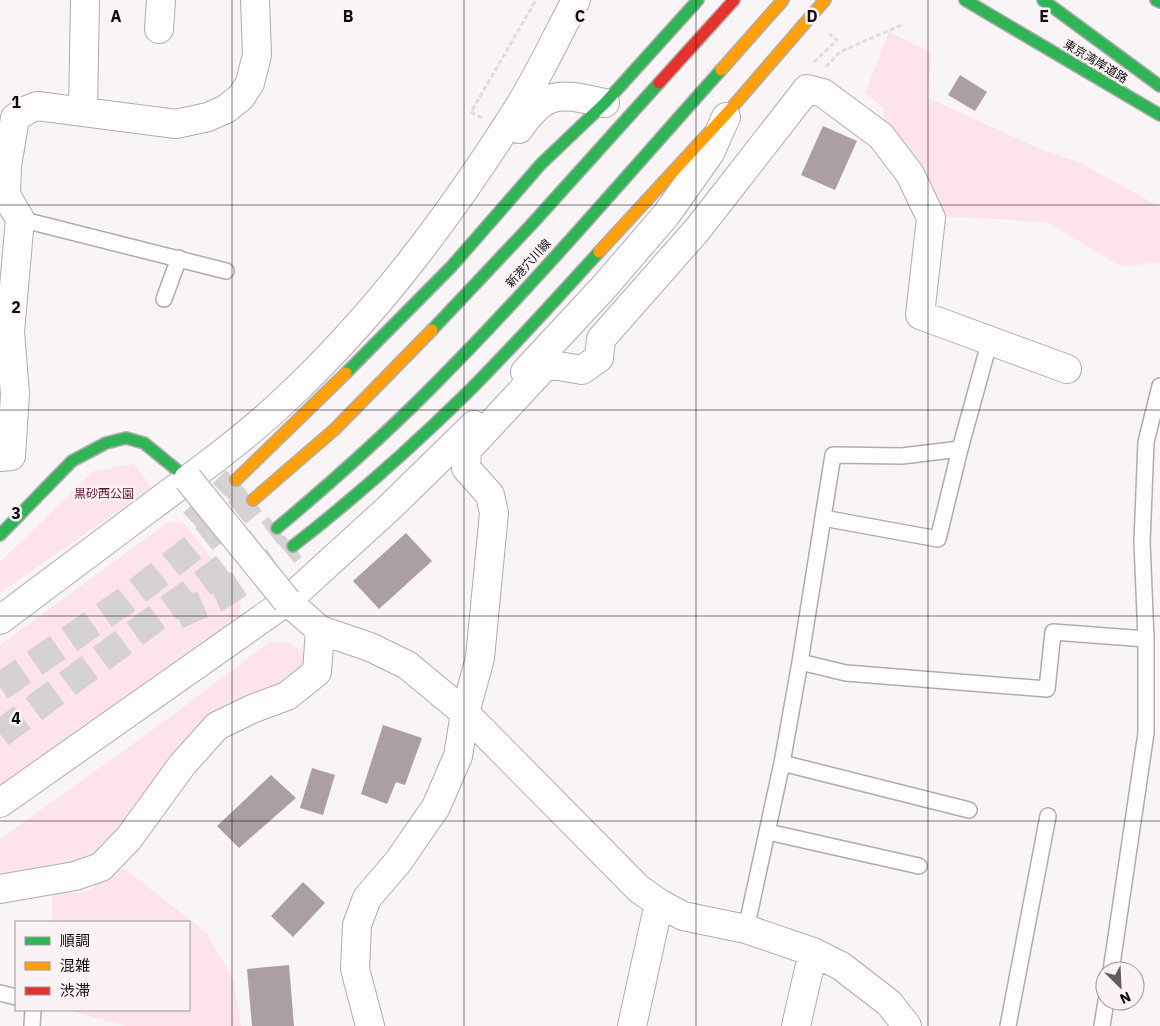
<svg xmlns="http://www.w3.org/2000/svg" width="1160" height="1026" viewBox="0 0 1160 1026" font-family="'IBM Plex Sans','Noto Sans JP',sans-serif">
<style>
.green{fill:#fce4ea}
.building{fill:#ac9fa4}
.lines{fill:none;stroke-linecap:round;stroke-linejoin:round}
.secondary-tunnel{stroke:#d6d1d3;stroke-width:28;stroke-dasharray:28 14;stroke-linecap:butt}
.lane-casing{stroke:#b0acad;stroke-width:18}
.street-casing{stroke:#b0acad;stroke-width:30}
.fast-casing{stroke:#b0acad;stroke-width:14}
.slow-casing{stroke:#b0acad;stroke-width:14}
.jam-casing{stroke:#b0acad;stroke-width:14}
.path{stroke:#dfdede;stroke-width:3;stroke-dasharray:5 2.5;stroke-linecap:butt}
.lane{stroke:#fefdfe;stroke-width:15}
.street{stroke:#fefdfe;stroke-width:28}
.fast{stroke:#30b455;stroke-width:11}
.slow{stroke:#ff9f0a;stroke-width:11}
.jam{stroke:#e5322d;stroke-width:11}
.street-bridge-casing{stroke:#b0acad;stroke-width:30;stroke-linecap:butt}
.street-bridge{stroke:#fefdfe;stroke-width:28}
.grid{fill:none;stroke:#0e0b0c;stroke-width:1;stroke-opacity:0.55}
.labels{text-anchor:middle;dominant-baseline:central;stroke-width:5;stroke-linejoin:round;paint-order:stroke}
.street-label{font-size:12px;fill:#0e0b0c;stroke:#fbf2f5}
.park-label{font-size:12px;fill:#5f1433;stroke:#fbf2f5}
.grid-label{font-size:16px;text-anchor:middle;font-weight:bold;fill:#0e0b0c;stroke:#fbf2f5;stroke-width:5;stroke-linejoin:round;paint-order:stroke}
</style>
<rect width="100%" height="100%" fill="#f9f4f6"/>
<path class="green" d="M889,32L931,52L928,98L1040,149L1081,163L1160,207V264L1159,262L1122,267L1047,222L940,216L926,173L886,131L883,107L865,93Z
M133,464L152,487L0,593V562L94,471Z
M183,522L241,596L239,622L0,790V645L167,523Z
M268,643H289L313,658L304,669L265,694L101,858L0,879V839L165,721Z
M126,870L207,933L234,982L241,1026H125L68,1010H189V922H52V892C86,893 87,897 111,871Z"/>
<path class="building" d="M960,75L987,92L975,111L948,95Z
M823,126L857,141L835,190L801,175Z
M406,533L432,561L379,609L353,581Z
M383,725L422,738L405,785L396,782L387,804L361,794Z
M312,768L335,775L323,815L300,808Z
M271,775L296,798L239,848L217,826Z
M303,882L325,903L293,937L271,916Z
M289,965L294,1026H252L247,969Z"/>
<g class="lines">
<path class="secondary-tunnel" d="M193,523L236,480
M177,615L217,598L277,559L293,546
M0,687L125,601L253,500
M0,734L277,528"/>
<defs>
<path id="lane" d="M20,219L226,271
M164,299L179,258
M823,518L938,539L960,449L990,340
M800,662L846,673L1047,689L1053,632L1146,639
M782,763L969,810
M768,832L919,866
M746,929L782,763L800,662L833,455L902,456L960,449
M1111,971L1146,733V639L1142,542L1146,442L1160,386
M0,993L16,997
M32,1026L33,1010
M1008,1026L1048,816
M1102,1026L1106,1001"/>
<path id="street" d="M159,29L161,0
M83,111L85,0
M519,129C547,88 561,94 605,103
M525,372L604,287L666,215L710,153L726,117
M0,457L11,456L15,394L10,332L20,219L6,195L7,166L15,118L27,110L37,106L176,124L208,117L226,109L241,97L250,83L257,55L255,0
M287,601L320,630L370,647L407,665L465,713L639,889L659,903L683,916L746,929L813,952L841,966L889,1003L907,1026
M0,620C51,582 101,544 152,506C198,472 245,438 286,399C377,314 451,214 517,110C539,75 557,36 576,0
M0,803L287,601L388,509L474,425
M0,889L75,876L101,867L129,838L182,765L217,726L252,709L287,696L317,672L320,630
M370,1026L355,969L357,925L367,898L398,862L436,807L458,756L465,713L480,658L494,513L490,495L466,468L467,450L547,364L582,370L599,358L601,339L697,230L807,89L823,93L881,136L910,174L931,218L920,315L1067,369
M632,1026L659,903
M796,1026L813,952"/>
<path id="fast" d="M965,0L1160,115
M1043,0L1160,86
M1156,0L1160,2
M432,330L531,225L659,83
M346,373L452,266L541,164L605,103L698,0
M277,528C333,481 388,432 439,380C537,281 628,174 721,70
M0,535L72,461L106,443L126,438L144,443L188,479
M293,546C355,498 413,446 469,391C514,346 556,299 599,252"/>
<path id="slow" d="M721,70L783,0
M599,252L728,112L825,0
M236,480L346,373
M253,500L335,429L432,330"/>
<path id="jam" d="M659,83L734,0"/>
</defs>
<use href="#lane" class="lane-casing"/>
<use href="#street" class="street-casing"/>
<use href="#fast" class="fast-casing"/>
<use href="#slow" class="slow-casing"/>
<use href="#jam" class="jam-casing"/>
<path class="path" d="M814,62L837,40L829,34
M826,67L840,52L904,24
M482,118L471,112L536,0"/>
<use href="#lane" class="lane"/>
<use href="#street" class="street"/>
<use href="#fast" class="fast"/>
<use href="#slow" class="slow"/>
<use href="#jam" class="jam"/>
<defs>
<path id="street-bridge" d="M188,479L287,601"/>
</defs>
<use href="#street-bridge" class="street-bridge-casing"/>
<use href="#street-bridge" class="street-bridge"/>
</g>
<path class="grid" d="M232,0V1026M464,0V1026M696,0V1026M928,0V1026M0,205H1160M0,410H1160M0,616H1160M0,821H1160"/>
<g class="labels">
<g class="street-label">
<text transform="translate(1096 61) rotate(31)">東京湾岸道路</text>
<text transform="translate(528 263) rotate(-48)">新港穴川線</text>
</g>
<g class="park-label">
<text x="104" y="493">黒砂西公園</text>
</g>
</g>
<g class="grid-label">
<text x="116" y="22">A</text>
<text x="348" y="22">B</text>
<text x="580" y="22">C</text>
<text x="812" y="22">D</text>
<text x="1044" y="22">E</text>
<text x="16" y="108">1</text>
<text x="16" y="313">2</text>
<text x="16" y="519">3</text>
<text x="16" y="724">4</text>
</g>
<rect x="15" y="921" width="175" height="90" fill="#fbf2f5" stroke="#9c9698"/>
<rect x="25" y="937" width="25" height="8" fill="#30b455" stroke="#9c9698"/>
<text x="60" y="946" font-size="15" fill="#0e0b0c">順調</text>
<rect x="25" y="962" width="25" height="8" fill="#ff9f0a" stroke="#9c9698"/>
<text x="60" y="971" font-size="15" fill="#0e0b0c">混雑</text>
<rect x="25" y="987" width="25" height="8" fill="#e5322d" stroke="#9c9698"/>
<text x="60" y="996" font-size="15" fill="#0e0b0c">渋滞</text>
<g transform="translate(1120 986) rotate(156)"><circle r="24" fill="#fbf2f5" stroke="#9c9698"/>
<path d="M0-4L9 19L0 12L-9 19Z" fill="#605d5e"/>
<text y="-8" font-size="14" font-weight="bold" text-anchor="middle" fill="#0e0b0c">N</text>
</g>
</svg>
